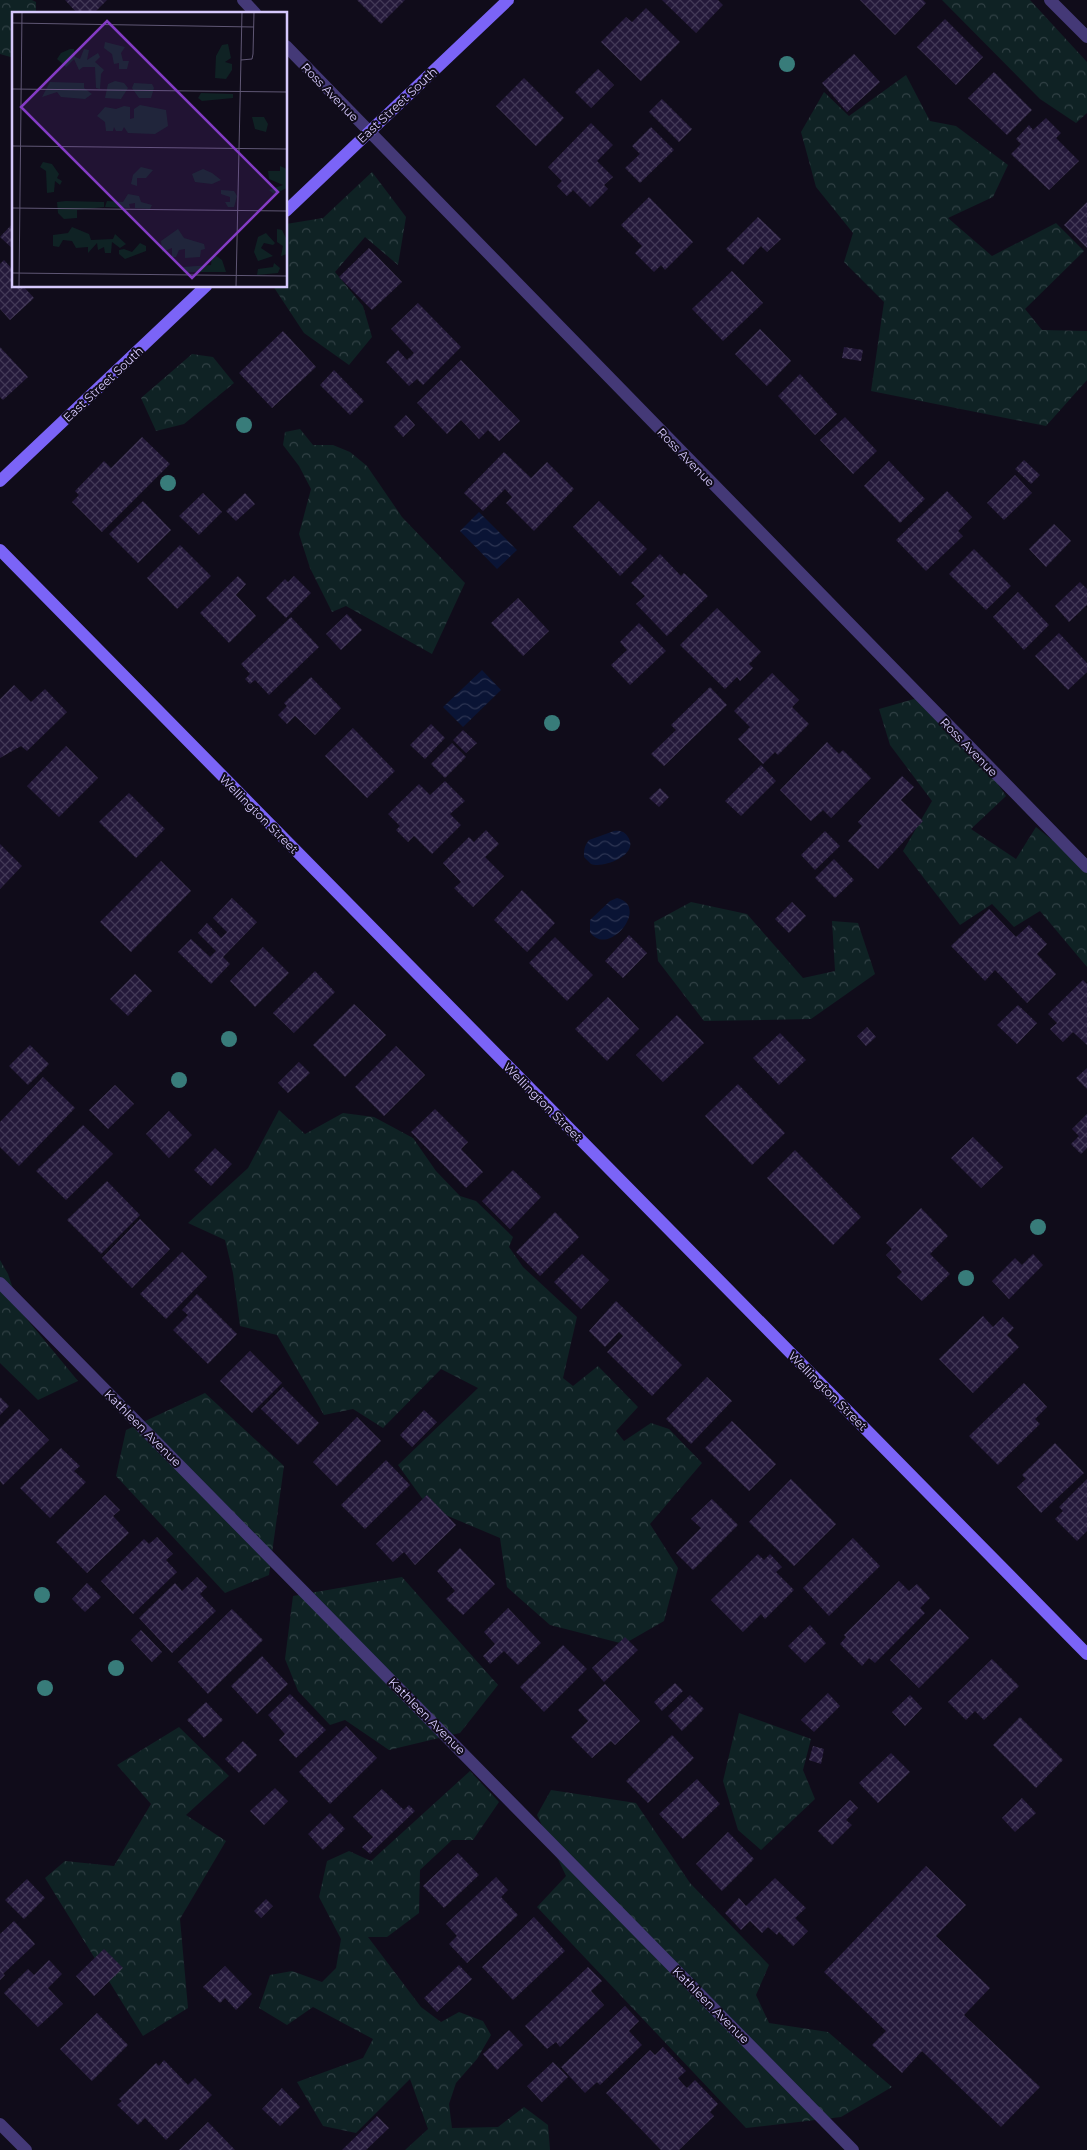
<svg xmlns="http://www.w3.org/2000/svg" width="1087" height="2150" viewBox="0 0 1087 2150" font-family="Montserrat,sans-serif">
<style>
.forest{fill:url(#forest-crowns)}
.water{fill:url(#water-waves)}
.building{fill:url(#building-cross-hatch)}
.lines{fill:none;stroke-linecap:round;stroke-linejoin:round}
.street{stroke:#443977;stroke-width:12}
.secondary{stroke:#7b64f7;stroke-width:12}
.tree{fill:#387c7a}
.labels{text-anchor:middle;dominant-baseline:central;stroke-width:4;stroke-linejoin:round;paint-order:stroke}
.street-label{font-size:12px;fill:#d5c8fc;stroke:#100c1a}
.inset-road{fill:none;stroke:#5f5774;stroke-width:1}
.view{fill:#843cc5;fill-opacity:0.15;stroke:#843cc5;stroke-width:2.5}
.inset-edge{fill:none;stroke:#d5c8fc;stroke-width:2.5}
</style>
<defs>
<pattern id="forest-crowns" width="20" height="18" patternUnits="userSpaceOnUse" patternTransform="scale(1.25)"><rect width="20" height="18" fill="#0f2224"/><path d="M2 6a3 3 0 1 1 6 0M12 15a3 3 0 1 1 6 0" fill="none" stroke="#314145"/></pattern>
<pattern id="water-waves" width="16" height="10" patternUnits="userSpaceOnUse" patternTransform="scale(1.25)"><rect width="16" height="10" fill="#0a1435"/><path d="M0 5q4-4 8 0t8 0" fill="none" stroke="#2d3553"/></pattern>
<pattern id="building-cross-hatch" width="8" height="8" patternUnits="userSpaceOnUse" patternTransform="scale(1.25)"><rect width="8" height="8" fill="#24193a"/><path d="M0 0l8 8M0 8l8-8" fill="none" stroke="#433957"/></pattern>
</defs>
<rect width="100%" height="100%" fill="#100c1a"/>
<path class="forest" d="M0,0H32L36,2V14H14V58L0,54Z
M942,0H1030L1087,62V113L1076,123L1040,99Z
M906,75L930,121L956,126L1008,165L993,197L948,218L992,256L1056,223L1084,251L1025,309L1042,330L1087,331V380L1046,426L871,391L884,302L844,262L853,233L816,187L801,132L824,92L849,116Z
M372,172L406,217L398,265L365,237L335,272L363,306L372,337L349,365L304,333L273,286H286V224L323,218Z
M192,354L213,357L234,383L184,424L156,431L141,398Z
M300,429L313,445H333L350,452L367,466L402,517L465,583L432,654L346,606L332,612L310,568L299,534L311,489L299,466L283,445L285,432Z
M921,697L962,730L1006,796L971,829L1016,859L1036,827L1087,868V967L1040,911L1014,927L992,904L960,925L903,851L932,801L890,745L879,709Z
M691,902L747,914L803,978L835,971L832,921L858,923L875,974L811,1019L704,1021L658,961L654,922Z
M279,1110L305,1134L343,1113L374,1117L413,1138L436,1171L460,1196L476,1201L513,1237L509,1247L523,1267L577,1317L563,1378L573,1386L598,1366L638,1407L616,1431L624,1441L651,1423L669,1429L702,1463L650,1524L678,1568L664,1621L624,1644L550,1625L507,1587L500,1538L429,1508L398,1465L478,1388L441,1369L383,1428L353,1409L324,1415L277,1335L240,1326L233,1273L225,1240L188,1223L248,1168Z
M0,1260L8,1274L21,1312L78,1381L38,1400L0,1363Z
M205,1393L284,1466L269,1575L225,1593L116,1476L126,1430Z
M402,1577L498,1685L460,1733L389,1750L345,1720L330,1725L298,1691L285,1659L293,1596Z
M739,1713L811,1739L803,1770L815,1799L761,1850L738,1830L723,1781Z
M179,1727L229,1776L186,1815L226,1841L180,1919L188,2008L143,2036L45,1878L65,1861L114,1866L151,1804L117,1765Z
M470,1771L499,1802L473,1840H452L420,1870L419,1913L387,1937H368L421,2007L441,2022L459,2012L483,2021L491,2035L477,2059L456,2083L449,2104L452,2128L498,2127L524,2107L548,2125L550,2150H405L428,2129L410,2079L356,2133L323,2126L297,2082L363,2058L373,2039L313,2007L287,2025L259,2008L270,1975L292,1971L322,1982L336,1968L341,1939L319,1897L327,1861L349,1851L371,1861Z
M551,1790L636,1803L690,1883L769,1965L756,1995L769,2023L828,2032L892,2087L841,2117L746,2128L537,1907L566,1876L537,1815Z"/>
<path class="water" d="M479,512L517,550L497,569L460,531Z
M482,670L501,690L463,727L443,707Z
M614,831C621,830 625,832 628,837C640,855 603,869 591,864L584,857C584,850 584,846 589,840Z
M617,898C651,906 608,959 590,932V920L610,901Z"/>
<path class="building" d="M65,0H107L93,14H78Z
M357,0H405L381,24Z
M662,0H718L723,5L696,33Z
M860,0H923L926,3L895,35Z
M646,8L680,42L641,81L601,42L626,17L632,22Z
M945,19L983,57L956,85L917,47Z
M854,54L880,82L847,112L822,83Z
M598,69L614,85L591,108L575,92Z
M994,72L1032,110L1007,135L968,98Z
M524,78L564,118L536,146L496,106Z
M662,99L692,129L679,142L649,112Z
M1046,118L1061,133L1056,138L1079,161L1049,190L1011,154L1021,144L1016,139L1029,125L1033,130Z
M591,123L613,145L597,161L613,177L604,185L608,189L590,207L573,190L567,196L557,186L562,181L548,167Z
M651,127L674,150L640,183L625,168L640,154L632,146Z
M649,197L693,242L665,270L661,265L654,272L635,253L642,246L621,225Z
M1087,202V248L1064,225Z
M758,217L781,239L767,252L761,246L743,265L726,249Z
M14,222V250L0,237Z
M369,248L402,282L372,310L339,277Z
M4,260L14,271V286H23L34,298L10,320L0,309V264Z
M732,271L763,303L723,341L692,309Z
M418,303L461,347L423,385L417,379L409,386L386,362L398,350L407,360L414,353L391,329Z
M760,329L791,361L767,386L735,354Z
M283,331L316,367L272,408L239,373Z
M0,347L28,377L3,400L0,397Z
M844,347L863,350L861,361L842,358Z
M461,360L520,421L499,441L488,430L479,439L461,420L447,434L417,403Z
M334,370L364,401L350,415L320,385Z
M800,374L837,414L815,435L778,396Z
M406,415L415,425L403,437L394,427Z
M845,417L877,451L853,474L820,440Z
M142,437L170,464L102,532L72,502L79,495L75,491L104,461L111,468Z
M504,452L531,478L547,462L574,489L534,531L506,503L512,497L505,489L483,511L464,493Z
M1024,460L1040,475L1031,484L1015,469Z
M889,461L925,499L900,523L864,486Z
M1015,475L1032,493L1004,520L987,503Z
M947,491L972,517L958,531L963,536L926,571L896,540Z
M203,493L222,512L199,535L179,516Z
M245,493L255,504L236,521L226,511Z
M143,501L171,530L138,563L109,534Z
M599,501L647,549L620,576L573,527Z
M1054,524L1071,541L1046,567L1029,549Z
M180,545L211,576L177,609L147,578Z
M974,549L1011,586L986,610L949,574Z
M660,554L681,576L684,573L708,596L667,636L636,604L645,596L631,583Z
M238,576L246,584L236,595L256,616L229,643L200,613Z
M294,576L311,593L286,618L266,598L285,579L288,582Z
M1080,582L1087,589V605L1069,622L1055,606Z
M1018,592L1049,625L1024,650L993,617Z
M518,598L549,631L523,656L491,623Z
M717,608L761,652L749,664L753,668L740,681L737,677L725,689L680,645Z
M347,614L362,630L341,650L326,634Z
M291,617L319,647L269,695L255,680L250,684L245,679L250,674L241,664Z
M639,623L666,651L630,685L611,665L627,650L620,642Z
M1059,633L1087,663V672L1068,690L1035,656Z
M772,673L799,700L792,707L809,724L778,755L775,752L763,764L738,739L750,727L734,711Z
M311,677L341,708L315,735L295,716L287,724L278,715L287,706L284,703Z
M14,685L31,702L45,689L67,712L27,751L21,746L0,758V699Z
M710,687L727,705L664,766L651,754L676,730L671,725Z
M431,724L445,738L425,759L410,745Z
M353,728L395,771L367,798L325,756Z
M463,730L477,743L466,753L453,740Z
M827,742L839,754L843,750L871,778L831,818L823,810L811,821L780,790Z
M452,743L466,757L445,778L431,764Z
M66,746L98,778L59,817L27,786Z
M761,765L776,781L741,816L725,801Z
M902,776L914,787L901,800L923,821L878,869L848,841L862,826L858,822Z
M445,781L465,801L450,814L461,825L432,854L414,836L408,842L396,830L400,826L388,814L419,784L430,795Z
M660,788L669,797L659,807L649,798Z
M129,793L165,829L136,858L99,822Z
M486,830L499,844L485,857L504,876L473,907L454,888L461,882L443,863L469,837L474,842Z
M825,831L840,846L815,870L801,855Z
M0,844L22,866L0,889Z
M834,859L854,880L835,898L815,878Z
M161,861L191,891L131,952L100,922Z
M522,890L555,923L527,952L494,920Z
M232,898L257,922L223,957L230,964L211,984L178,952L191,939L210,957L216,951L198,933L207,923L221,938L227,932L213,918Z
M792,902L806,916L789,933L775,919Z
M989,909L1016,937L1029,925L1047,944L1037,954L1056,974L1027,1003L995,970L985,981L951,946Z
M629,935L647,953L623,978L605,961Z
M555,937L593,975L567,1001L529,963Z
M263,947L289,973L255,1007L230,981Z
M315,971L335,992L294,1033L273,1013Z
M135,974L152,991L128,1016L110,999Z
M1083,980L1087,984V1045L1073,1032L1063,1042L1050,1029L1057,1023L1048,1014Z
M608,997L639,1029L607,1061L575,1029Z
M354,1004L386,1035L345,1077L313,1045Z
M1018,1005L1037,1023L1017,1044L997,1025Z
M677,1015L704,1043L663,1082L636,1055Z
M867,1027L876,1037L866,1046L857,1036Z
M780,1033L806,1060L779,1085L753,1058Z
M30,1045L49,1064L28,1085L9,1066Z
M396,1046L425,1075L384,1116L355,1087Z
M299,1062L310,1073L288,1093L278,1083Z
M1087,1068V1089L1076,1078Z
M43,1077L75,1108L19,1166L0,1147V1122Z
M738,1084L785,1133L752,1165L705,1116Z
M115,1085L134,1104L108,1129L89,1110Z
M435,1109L468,1142L461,1149L483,1172L466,1188L411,1132Z
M169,1111L192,1135L169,1158L146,1134Z
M1087,1114V1148L1081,1154L1071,1144L1079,1136L1072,1129Z
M83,1125L113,1154L66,1200L36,1171Z
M973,1137L1003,1167L981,1188L951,1158Z
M215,1148L232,1164L211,1186L194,1170Z
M795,1150L861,1217L833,1245L767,1178Z
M513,1170L541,1197L510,1229L482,1201Z
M107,1181L140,1215L101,1254L67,1220Z
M921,1208L948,1236L930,1254L950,1274L922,1301L897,1277L902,1272L886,1255L892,1249L886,1243Z
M555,1212L579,1237L540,1276L516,1252Z
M140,1219L170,1249L132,1288L102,1258Z
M182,1252L207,1277L166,1319L140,1294Z
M582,1254L609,1280L581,1309L554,1282Z
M1033,1254L1043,1265L1009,1299L992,1281L1015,1258L1022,1265Z
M197,1294L237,1334L208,1364L173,1330L188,1315L182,1310Z
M616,1301L682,1365L652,1396L607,1352L623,1336L619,1332L605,1347L589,1331Z
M983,1316L993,1327L1003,1317L1014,1328L1007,1335L1019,1347L973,1393L939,1359Z
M250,1351L282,1383L252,1413L220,1381Z
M707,1377L732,1401L691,1444L666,1419Z
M1024,1383L1047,1407L1035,1419L1040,1424L998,1465L969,1436Z
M283,1387L319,1423L298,1445L261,1409Z
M0,1397L9,1406L0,1415Z
M19,1409L49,1440L3,1485L0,1481V1428Z
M424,1410L437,1422L412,1447L400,1435Z
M357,1417L381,1441L337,1486L313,1462Z
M732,1421L776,1464L749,1491L705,1448Z
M1055,1443L1084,1473L1041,1513L1017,1487L1026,1479L1022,1475Z
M61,1448L80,1466L74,1471L86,1482L50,1518L20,1488Z
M386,1460L410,1485L365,1529L341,1505Z
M791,1479L836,1524L794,1566L749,1522Z
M1087,1479V1531L1077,1541L1055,1519L1063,1511L1059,1507Z
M105,1495L120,1510L113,1516L129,1533L87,1573L56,1542Z
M427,1495L456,1525L415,1565L404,1552L393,1562L376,1544Z
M712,1499L738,1525L693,1570L676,1553L701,1528L691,1519Z
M157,1537L173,1554L166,1560L177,1572L133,1614L101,1581L144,1539L149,1544Z
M853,1538L880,1566L829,1616L803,1588Z
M460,1548L495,1584L463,1615L446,1599L455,1591L437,1571Z
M758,1554L764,1560L770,1554L782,1567L776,1572L794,1590L765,1619L761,1614L743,1632L711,1600Z
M197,1577L207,1587L200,1594L216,1611L172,1653L139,1618L175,1583L182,1591Z
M899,1581L909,1591L917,1584L930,1598L920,1608L925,1613L875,1663L869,1658L862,1666L840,1644L846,1637L844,1635Z
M87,1583L101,1597L85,1612L72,1599Z
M508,1608L541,1643L518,1665L504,1651L490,1664L483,1656L495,1644L484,1632Z
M232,1609L263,1640L208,1694L178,1662Z
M940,1609L969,1638L919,1688L890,1660Z
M810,1625L826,1643L805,1663L788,1646Z
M141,1630L162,1652L152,1662L131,1640Z
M625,1637L638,1650L604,1682L592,1668Z
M563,1645L587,1669L544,1712L520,1687Z
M262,1656L288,1684L257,1714L231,1686Z
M992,1659L1019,1686L984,1720L975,1711L966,1720L948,1702Z
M675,1683L683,1691L662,1711L654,1702Z
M605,1684L640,1721L615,1745L611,1741L592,1758L571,1737L588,1721L578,1710Z
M828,1693L840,1706L814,1732L801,1720Z
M290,1694L326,1730L296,1758L279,1740L285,1734L268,1715Z
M690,1695L704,1709L682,1731L668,1716Z
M910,1695L922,1708L905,1726L892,1712Z
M206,1702L223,1720L204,1738L187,1720Z
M1020,1717L1063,1760L1036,1788L993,1745Z
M346,1726L377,1758L330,1804L299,1772Z
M672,1735L694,1758L648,1803L626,1781Z
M243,1741L257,1755L239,1773L225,1759Z
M813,1746L824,1749L821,1764L809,1760Z
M891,1753L910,1772L878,1803L859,1783Z
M697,1779L720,1804L683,1839L659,1814Z
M275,1788L288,1801L264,1825L250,1811Z
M382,1789L404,1810L409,1805L415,1811L370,1854L362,1847L373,1837L353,1817Z
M1022,1798L1036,1813L1015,1832L1002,1818Z
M850,1800L858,1808L846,1820L852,1825L832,1845L818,1831Z
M330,1813L345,1829L323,1850L308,1834Z
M728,1832L754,1859L722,1891L696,1864Z
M458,1853L479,1875L444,1908L423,1886Z
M926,1866L966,1905L936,1936L990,1988L964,2015L1040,2087L1001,2127L922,2051L902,2073L872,2045L886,2031L824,1972Z
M496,1877L508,1890L501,1897L518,1915L467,1963L449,1944L457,1936L446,1924Z
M775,1878L806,1908L795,1918L808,1931L793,1946L779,1932L777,1935L768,1927L762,1933L750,1921L741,1930L725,1913L739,1898L746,1906Z
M27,1879L45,1898L24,1919L5,1900Z
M266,1899L273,1906L261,1918L254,1911Z
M534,1917L565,1951L513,2000L482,1967Z
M14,1921L35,1944L3,1974L5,1975L0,1980V1934Z
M104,1949L123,1968L94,1996L76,1976Z
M49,1960L62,1974L48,1988L63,2004L38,2027L4,1993L28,1969L34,1975Z
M459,1965L472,1979L437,2012L424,1998Z
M225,1966L252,1994L236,2010L225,1998L220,2003L203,1987Z
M588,1967L602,1981L591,1991L604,2005L560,2047L556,2042L547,2049L525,2026Z
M625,2006L639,2021L629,2031L642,2045L600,2085L597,2082L585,2093L561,2067Z
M97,2013L128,2045L92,2081L60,2049Z
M509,2030L523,2045L497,2070L483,2054Z
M663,2047L686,2071L678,2078L682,2083L687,2088L695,2080L718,2104L710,2112L714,2116L679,2150H661L606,2093L650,2050L655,2055Z
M164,2060L188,2085L195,2078L212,2095L166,2140L145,2118L138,2125L117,2105L122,2101L119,2099L156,2063L159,2066Z
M553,2062L568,2077L542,2102L527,2086Z
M282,2088L300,2107L280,2126L262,2109Z
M377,2116L389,2128L366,2150H342Z
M208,2122L235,2150H179Z"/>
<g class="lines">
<path class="street" d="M243,0L256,14
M1050,0L1087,37
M286,46L1087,867
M0,1283L853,2150
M0,2124L26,2150"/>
<path class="secondary" d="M286,211L508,0
M0,481L206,286
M0,550L1087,1654"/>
</g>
<g class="tree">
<circle cx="787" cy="64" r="8"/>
<circle cx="244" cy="425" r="8"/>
<circle cx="168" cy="483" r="8"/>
<circle cx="552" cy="723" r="8"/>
<circle cx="229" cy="1039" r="8"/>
<circle cx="179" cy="1080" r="8"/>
<circle cx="1038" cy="1227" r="8"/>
<circle cx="966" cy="1278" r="8"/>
<circle cx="42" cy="1595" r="8"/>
<circle cx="116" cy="1668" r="8"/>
<circle cx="45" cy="1688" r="8"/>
</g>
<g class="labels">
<g class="street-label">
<text transform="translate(330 92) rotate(46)">Ross Avenue</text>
<text transform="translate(397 105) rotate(-43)">East Street South</text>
<text transform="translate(103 384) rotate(-43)">East Street South</text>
<text transform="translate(686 457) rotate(46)">Ross Avenue</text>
<text transform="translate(969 747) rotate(46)">Ross Avenue</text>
<text transform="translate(259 814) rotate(45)">Wellington Street</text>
<text transform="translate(543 1102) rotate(45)">Wellington Street</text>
<text transform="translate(828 1391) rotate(45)">Wellington Street</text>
<text transform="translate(143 1428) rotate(45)">Kathleen Avenue</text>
<text transform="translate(427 1716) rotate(45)">Kathleen Avenue</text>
<text transform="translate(711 2005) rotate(45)">Kathleen Avenue</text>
</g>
</g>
<g transform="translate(12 12)">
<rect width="275" height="275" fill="#100c1a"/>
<path d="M93,30L113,35L109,41L111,49H117L115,57H107V51L102,52L100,42L92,36ZM216,32L219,46L213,50L220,52V58L214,67L203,66L204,44L210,33ZM58,37H62L63,45L68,47L72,37L77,38L75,48L86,41L88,45L83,50L92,58L89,62L88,77L84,76L83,55H71L67,58L62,47L54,55L45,47L49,41ZM103,69L112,71L116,76L109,87L93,86L96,72ZM38,70L72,71V76L80,82L73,87L49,85L45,80L30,85ZM122,71L140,72L142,76L139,86H127L120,76ZM189,81L221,82V86L190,89L186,86ZM128,93L154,98L156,114L143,122L116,121L112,115L110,119H104L102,115L101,119H94L93,110L85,104L93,95L104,97L112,94L118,95V107L122,106V97ZM240,105H252L256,112L254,120L243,117ZM31,150L40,152L47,162L45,166L50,169L48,173L43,169L42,180L35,181L34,159L28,155ZM268,154L275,157V176L262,182L257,178L271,173L257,167L256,159H268ZM129,155L141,158L134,166H125V174L119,172L121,163ZM191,157L200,161L209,168L200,172L183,170L180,162ZM209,178L222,179L225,184L222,195H216L213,190H218V185L209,182ZM116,182L127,184L129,190L140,193L138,197L123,196V191L117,192L118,196L93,195L95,189L111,190ZM54,189L92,190V195L65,198V206L52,207L46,201L45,190ZM60,215L77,222L79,228L101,227L103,222L114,232L108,236L100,230L99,241H93L92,235L86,238L85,231L76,241V235L64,236L60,229L51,228L47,235L41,234V223L56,221ZM166,217L172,226L192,232L193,237L189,238L188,245L173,246V237L167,238L164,245H160V236L150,240L149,229ZM265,217L270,218L275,228V242L269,244L271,234L265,230ZM254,221L263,231L261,233L252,231L249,236L261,244L246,249L242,240L246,225ZM128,231L134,234V239L113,247L107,242V238L112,237L120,240ZM203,243L210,248L214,260H171V255L199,253L200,244ZM262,251L268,256L266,261L245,263L246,257L261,255Z" fill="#0f2224"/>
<path class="inset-road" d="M0,11L242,15M229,48L240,47L241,42L242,0M0,77L275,80M0,134L275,137M0,196L275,199M0,261L275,264M7,275L10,0M224,275L230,0"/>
<path class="view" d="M95,9L266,180L180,266L9,95Z"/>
<rect width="275" height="275" class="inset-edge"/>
</g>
</svg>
